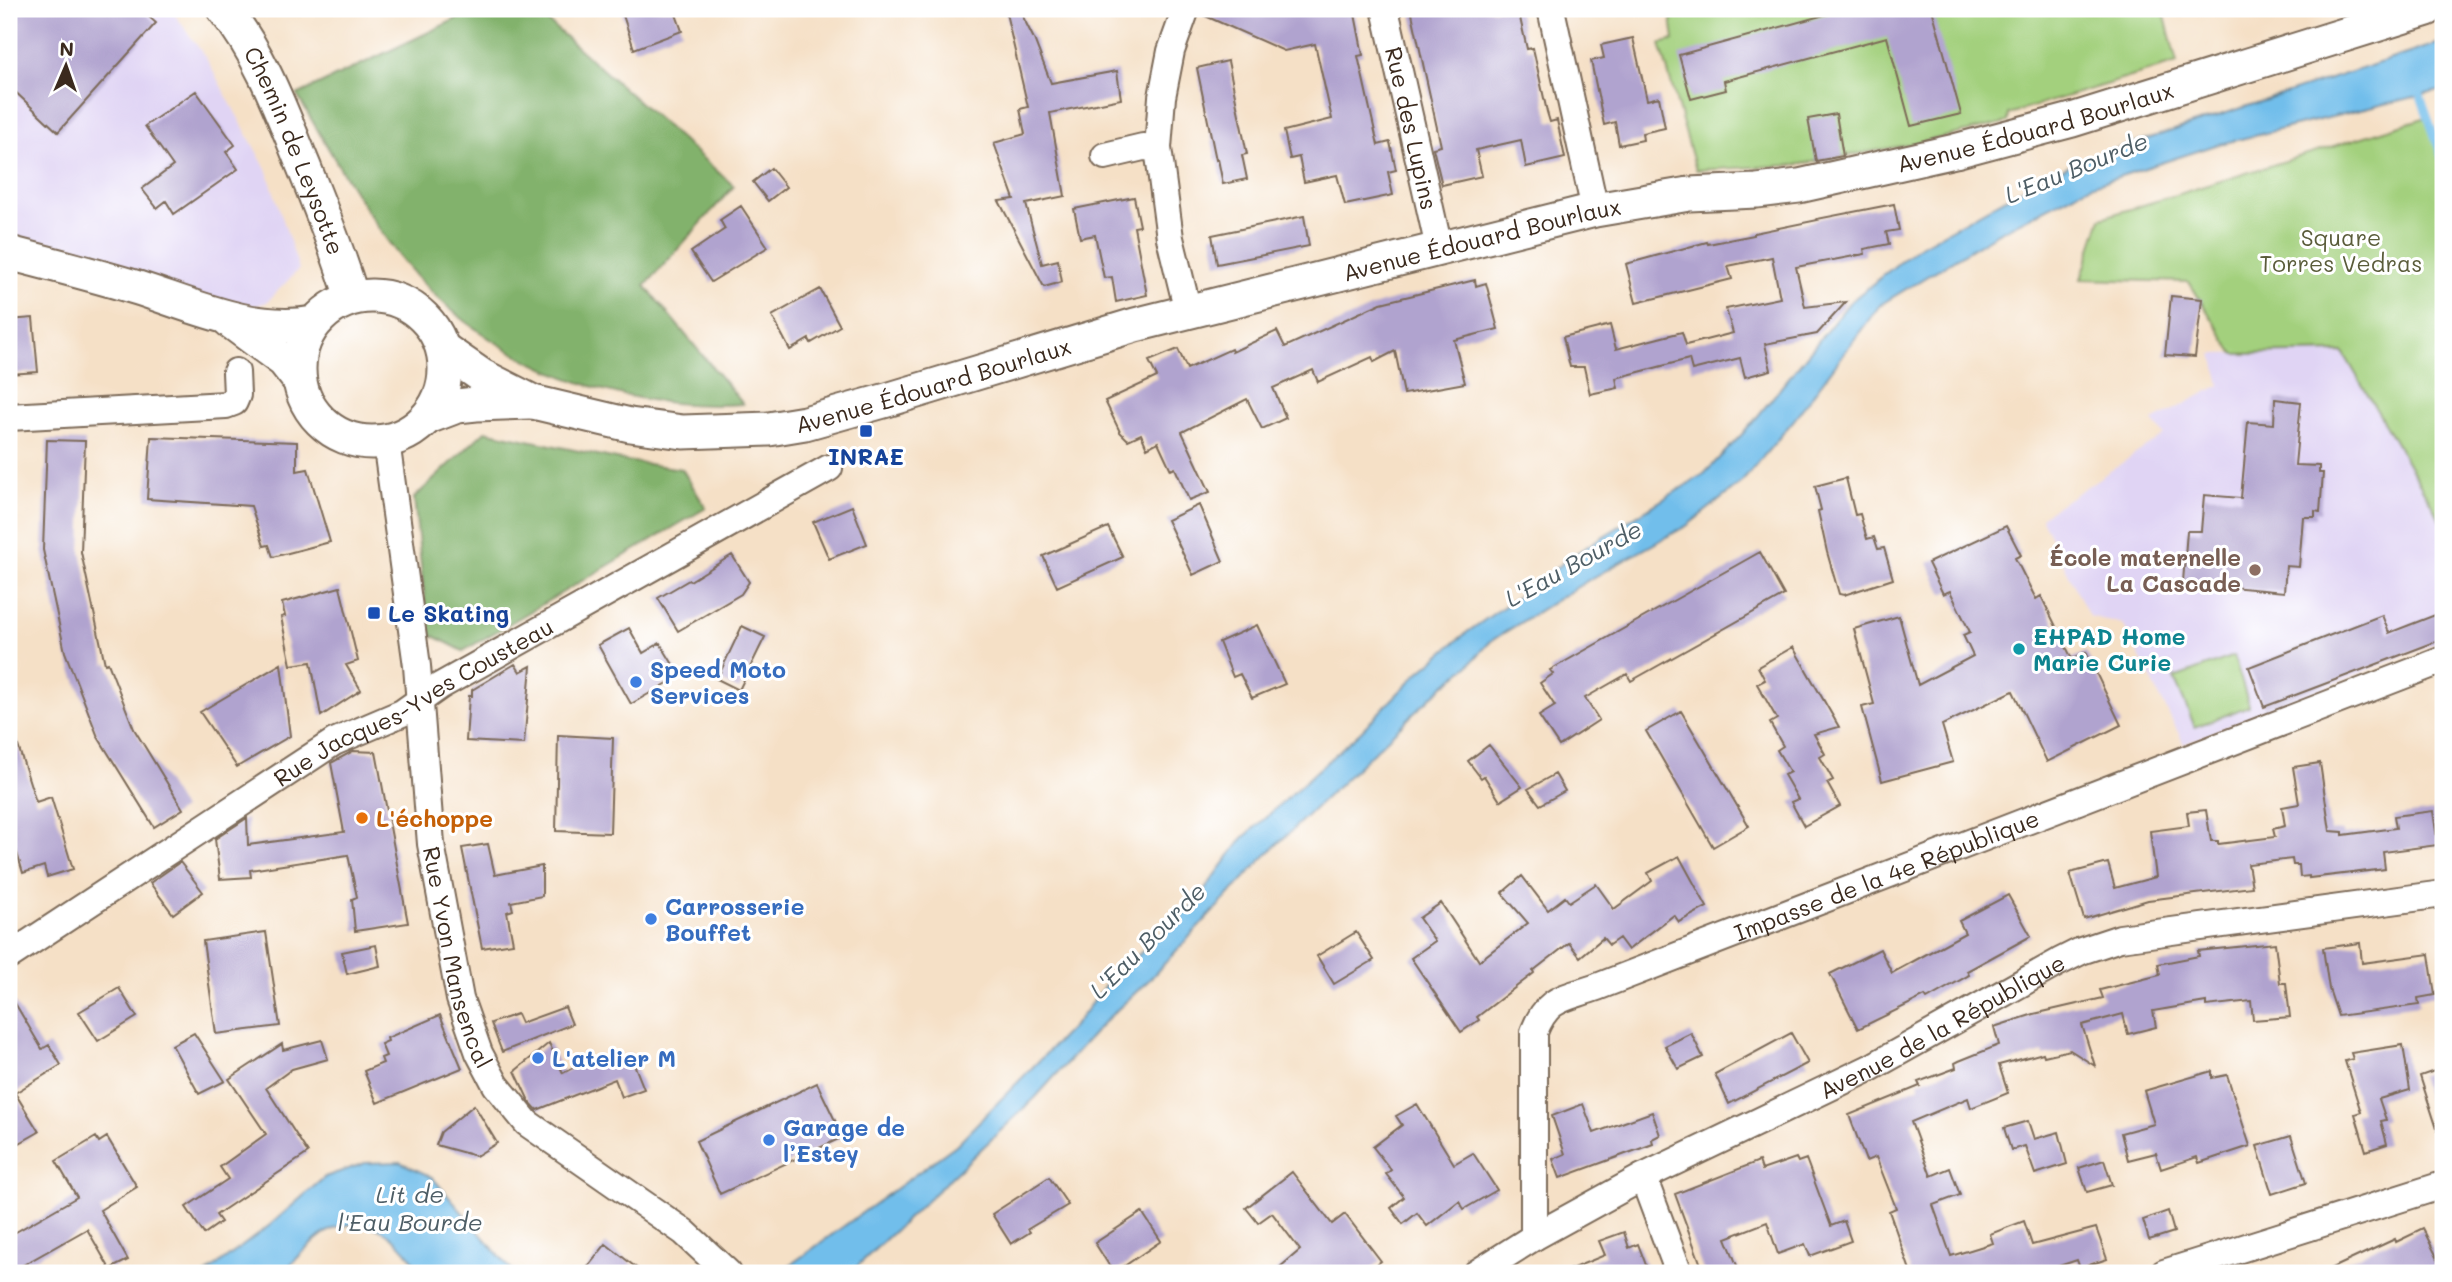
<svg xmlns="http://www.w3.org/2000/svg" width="2452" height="1282" viewBox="0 0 2452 1282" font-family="Mali,sans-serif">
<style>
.built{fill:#e0d4f4}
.green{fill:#a3d07d;stroke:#6f7d4e;stroke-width:2}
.forest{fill:#82b26c;stroke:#5e6e45;stroke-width:2}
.water{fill:#71beeb;stroke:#567484;stroke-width:2}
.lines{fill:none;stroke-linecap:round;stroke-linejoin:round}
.stream{stroke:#71beeb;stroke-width:8}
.building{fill:#b0a3cf}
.minor-casing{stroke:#7c6a59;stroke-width:30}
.tertiary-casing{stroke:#7c6a59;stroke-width:37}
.minor{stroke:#fff;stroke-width:26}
.tertiary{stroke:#fff;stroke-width:33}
.transit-dot{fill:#1a4fb4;stroke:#fff;stroke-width:2.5}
.education-dot{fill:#8d6e63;stroke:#fff;stroke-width:2.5}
.culture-dot{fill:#0f9aa8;stroke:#fff;stroke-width:2.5}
.shop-dot{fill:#3f7fe0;stroke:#fff;stroke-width:2.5}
.food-dot{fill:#e8710a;stroke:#fff;stroke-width:2.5}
.labels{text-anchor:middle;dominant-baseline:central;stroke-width:6;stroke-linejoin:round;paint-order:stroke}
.street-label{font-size:23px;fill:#3b2a1e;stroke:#fff}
.park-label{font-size:23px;fill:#5a5c3a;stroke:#fff}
.transit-label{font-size:23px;font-weight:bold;fill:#164399;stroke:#fff}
.education-label{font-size:23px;font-weight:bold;fill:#785e54;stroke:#fff;text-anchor:end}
.culture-label{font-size:23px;font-weight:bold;fill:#0d838f;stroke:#fff;text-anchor:start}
.shop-label{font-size:23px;font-weight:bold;fill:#366cbe;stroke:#fff;text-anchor:start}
.food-label{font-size:23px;font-weight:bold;fill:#c56008;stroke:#fff;text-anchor:start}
.water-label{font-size:24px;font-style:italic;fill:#4e5e66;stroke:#fff}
</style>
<rect width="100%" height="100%" fill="#fff"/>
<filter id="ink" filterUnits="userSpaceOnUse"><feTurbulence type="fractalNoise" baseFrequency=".0143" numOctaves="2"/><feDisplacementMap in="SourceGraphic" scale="14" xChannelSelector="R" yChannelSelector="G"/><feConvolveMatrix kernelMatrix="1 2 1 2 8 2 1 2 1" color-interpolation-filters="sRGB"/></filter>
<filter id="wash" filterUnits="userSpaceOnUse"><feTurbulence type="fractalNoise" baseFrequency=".00686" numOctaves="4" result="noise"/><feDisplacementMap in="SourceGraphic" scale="28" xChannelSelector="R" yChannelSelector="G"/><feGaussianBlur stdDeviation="1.57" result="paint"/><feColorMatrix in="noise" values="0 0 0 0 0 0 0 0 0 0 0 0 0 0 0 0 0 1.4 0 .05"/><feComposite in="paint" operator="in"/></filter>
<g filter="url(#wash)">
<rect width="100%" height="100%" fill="#f5e0c6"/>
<path class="built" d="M9,9H171L206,58L267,171L299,269L267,302L225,317L9,253Z
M2343,352L2443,524V640L2184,744L2123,624L2089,616L2041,517L2164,435L2153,421L2220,385L2213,354Z"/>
<path class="green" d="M1670,9H2163L2177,63L2009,114L2008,122L1918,143L1796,165L1696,170L1660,44L1674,40Z
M2427,117L2443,160V524L2343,352L2234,354L2189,282L2081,279L2101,218Z
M2234,656L2249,706L2195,727L2174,678Z"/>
<path class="forest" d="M477,9H534L734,186L645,286L743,404C604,413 469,354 387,240C354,194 326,144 297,95Z
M485,431L626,461L682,469L706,508L463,651L428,633L414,498Z"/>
<path class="water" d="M2443,42V90L2216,145L2090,186L1996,234L1880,305L1794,420L1741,483L1688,525L1587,581L1491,641L1468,666L1432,696L1268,853L1149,980L1103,1023L1035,1098L850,1273H779L956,1145L1076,1023L1108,982L1192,907L1242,839L1361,731L1417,674L1466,633L1536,584L1570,557L1704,474L1749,427L1849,303L1917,248L2033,183L2074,163Z
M365,1163L400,1162L432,1177L514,1273H421C400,1237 370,1210 327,1232C313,1239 295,1262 282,1273H207L270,1225L325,1177Z"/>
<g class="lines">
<path class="stream" d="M2417,86L2443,160"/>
</g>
<g id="blocks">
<path class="building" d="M9,9H140L156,23L58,132L9,86Z
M621,9H674L682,31L634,49Z
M1005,9H1019L1034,39L1051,83L1117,71L1121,99L1050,113L1065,196L1026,204L1042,264L1058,260L1062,282L1044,287L999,201L1014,199L994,143L1025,134L1020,109L1028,107Z
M1201,9H1354L1363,55L1358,56L1378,145L1390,142L1396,170L1388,172L1393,195L1345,205L1337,175L1304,182L1299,157L1290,159L1284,131L1332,119L1315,44L1284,51L1201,14Z
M1411,9H1518L1527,49L1533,48L1547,112L1550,122L1557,120L1565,158L1526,167L1521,140L1476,150L1482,176L1442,185L1433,148L1441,146Z
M1846,9H1932L1961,114L1911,126L1887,37L1724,81L1726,90L1691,99L1679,55Z
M1633,38L1647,100L1659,97L1665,128L1642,133L1643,140L1619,145L1615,122L1604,125L1591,61L1604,58L1601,45Z
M1228,61L1247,154L1242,155L1247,179L1223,184L1218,159L1216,160L1197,68Z
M196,91L235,145L226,152L238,169L174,214L166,201L157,208L142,189L173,166L145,126Z
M1836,114L1843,156L1816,161L1808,119Z
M771,168L786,187L768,201L753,182Z
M1134,197L1140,226L1134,227L1147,295L1116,302L1112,277L1104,278L1095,235L1080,238L1074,209Z
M1894,204L1899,230L1886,232L1889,244L1864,249L1865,254L1796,267L1805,307L1846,302L1817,334L1765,344L1771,370L1745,377L1740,358L1692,370L1689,359L1616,378L1618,388L1590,394L1584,367H1570L1563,337L1610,325L1616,349L1682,332L1686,345L1733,333L1726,309L1780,298L1772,257L1728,266L1732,279L1636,303L1626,264L1707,242L1708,244L1754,235V233L1818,220L1817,219Z
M741,206L768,247L711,282L691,252L725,229L720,220Z
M1304,216L1309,246L1217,264L1212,235Z
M1475,280L1476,286L1486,283L1498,329L1454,340L1465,383L1404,394L1395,351L1374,362L1372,357L1318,382L1313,370L1273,388L1286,418L1262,429L1247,399L1182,432L1210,492L1189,500L1175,468L1171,470L1158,442L1147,448L1141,434L1128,440L1120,432L1105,401L1157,377L1149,361L1178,349L1187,369L1231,349L1232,352L1277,331L1285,347L1381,303Z
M820,289L840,326L811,343L809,339L790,350L772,316Z
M2171,296L2202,299L2195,357L2165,355Z
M33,318L38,372L9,374V320Z
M2275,399L2301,402L2295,465L2319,466V473H2323L2320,512L2315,511V517H2303L2299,567L2286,566L2284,592L2221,586V590L2195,588L2196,583L2183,582L2187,531H2201L2204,495L2241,498L2248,422L2274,424Z
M151,437L297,442V471L308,469L330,542L273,557L269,545L264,546L251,506L147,499Z
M47,440L85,441L81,552L105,664L108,663L134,729L183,809L154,827L98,737L65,652L43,550Z
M1846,478L1855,515L1860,514L1867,539L1874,537L1878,549L1884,548L1893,579L1844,595L1839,594L1827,552L1818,511L1821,510L1815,486Z
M1199,505L1223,561L1193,575L1167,520Z
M852,506L867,544L829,559L813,522Z
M2006,526L2021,555L2015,558L2036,599L2041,596L2072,659L2086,652L2121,725L2047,762L2013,691L1942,725L1953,762L1882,781L1862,707L1874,704L1854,629L1899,616L1918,685L1973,656L1963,635L1970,632L1950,591L1943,594L1928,563Z
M1108,527L1123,557L1057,587L1043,556Z
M1760,552L1784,595L1631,681L1627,674L1585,698L1599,720L1559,746L1539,716L1555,706L1540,683L1553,674L1550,670Z
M732,555L749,582L741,594L678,631L658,598L689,580L690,581Z
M340,587L358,661L346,665L361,690L321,716L311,662L291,665L281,617L285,616L282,603Z
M2443,612V639L2264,707L2249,667L2382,615L2389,633Z
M1257,625L1285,684L1252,698L1240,674L1233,677L1219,642Z
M742,626L765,637L739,690L717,679Z
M629,628L643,653L660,643L680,676L631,704L598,645Z
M1793,647L1839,727L1814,734L1825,754L1820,757L1833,780L1827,783L1840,806L1804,826L1791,802L1798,799L1784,775L1790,772L1777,750L1783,746L1770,723L1777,719L1757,684L1765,680L1758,667Z
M281,664L290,736L237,767L200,712Z
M515,664L520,672L531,666L524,744L466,741L469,696H472V690Z
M1681,711L1749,826L1713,847L1646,731Z
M13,730L36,802L51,797L73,869L47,877L44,866L23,873L9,826V731Z
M558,735L613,738L610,833L556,831Z
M1489,745L1522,787L1500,801L1484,776L1481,778L1468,761Z
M353,751L376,752L408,923L355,931L352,899L357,897L348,855L250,870L251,877L220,879L215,839L247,818L248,845L344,832L331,763Z
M2320,763L2330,831L2343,832V835L2396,828L2394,816L2433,811L2438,845L2383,852L2385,869L2309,878V876L2300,877L2299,865H2293L2292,859L2248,864L2252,887L2148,900L2084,919L2070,873L2108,863L2115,888L2156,877L2150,831L2189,826L2187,812L2206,810L2211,841H2218V844L2275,837L2273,829L2285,826L2282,807L2299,804L2293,767Z
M1555,774L1565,791L1540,805L1528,789Z
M488,844L495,875L542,866V896L511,902L513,910L507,912L513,943L482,948L462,848Z
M1679,856L1707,907L1679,922L1674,915L1628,950L1619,938L1609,945L1603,938L1580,957L1569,943L1533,971L1534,973L1477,1017L1479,1020L1461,1032L1411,958L1435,941L1419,918L1441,903L1479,961L1528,923L1502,893L1522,876L1548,910L1565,897L1569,902L1596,884L1614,909L1652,881L1648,873Z
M180,862L203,892L173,914L150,883Z
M2008,895L2031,936L1967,971L1969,975L1927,999L1925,996L1858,1029L1830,974L1880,949L1892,973L1965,933L1959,921Z
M266,932L280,1026L216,1034L203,941Z
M1356,932L1374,960L1334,984L1317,956Z
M2275,943L2280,983H2286L2290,1017L2253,1020L2251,1001L2206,1006V1002L2153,1011L2156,1027L2128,1034L2123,1014L2082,1025L2095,1066L2070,1050L2044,1056L2043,1053L1999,1065L2008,1093L1971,1108L1968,1098L1911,1122L1931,1176L1950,1168L1960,1195L1933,1205L1951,1256L1993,1243L1990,1234L2024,1221L2032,1245L2096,1228L2107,1259L2080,1268L2077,1260L2038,1273H1911L1889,1211L1896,1208L1876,1157L1866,1161L1849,1115L1920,1086L1918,1082L1956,1068L1955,1063L1959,1061L1999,1045L1994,1027L2034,1014L2103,998L2100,990L2160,975L2158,964L2199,956L2198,951Z
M2360,943L2362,963L2429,954L2435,995L2418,998L2419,1005L2338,1016L2329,989L2323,948Z
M376,945L380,966L347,974L342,952Z
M119,988L137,1017L98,1041L79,1012Z
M9,993L42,1049L49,1045L61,1065L15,1093L39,1132L9,1149Z
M565,1007L572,1024L502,1052L491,1023L517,1014L521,1023Z
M440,1015L462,1068L377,1103L364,1071L383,1063L381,1058L386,1056L381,1044L388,1041L387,1038Z
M194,1033L225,1081L199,1094L172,1045Z
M1691,1033L1703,1057L1678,1069L1665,1046Z
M1791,1033L1808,1063L1729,1104L1715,1074Z
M322,1040L328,1059L292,1069L266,1088L308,1153L216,1215L221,1222L204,1234L186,1207L228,1179L220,1167L266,1134L229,1079L282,1044L283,1050Z
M549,1043L563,1073L593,1057L595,1062L609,1057L611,1062L630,1054L644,1089L622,1097L615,1079L537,1110L529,1101L515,1071Z
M2403,1045L2410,1090L2379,1099L2386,1120L2381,1121L2387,1144L2366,1151L2355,1114L2361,1112L2345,1061L2353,1059L2351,1053Z
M2443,1068V1134L2439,1135L2420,1076Z
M2212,1071V1078L2227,1075L2250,1146L2199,1163L2197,1157L2161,1169L2156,1153L2128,1160L2121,1133L2154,1124L2144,1091Z
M817,1083L843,1137L720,1194L696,1141Z
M1417,1104L1454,1164L1473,1153L1497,1190L1464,1209L1459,1201L1427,1226L1417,1213L1403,1224L1391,1208L1404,1197L1386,1174L1391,1170L1373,1147L1402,1125L1396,1116Z
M1583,1104L1594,1133L1652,1112L1660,1135L1652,1139L1653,1144L1560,1178L1553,1159L1565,1154L1552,1116Z
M474,1105L497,1143L476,1156L436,1145L441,1132Z
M2028,1121L2034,1139L2059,1132L2067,1164L2035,1174L2025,1146L2011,1150L2004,1128Z
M2291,1136L2306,1183L2272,1194L2257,1146Z
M96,1137L99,1142L107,1137L137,1187L100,1210L128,1260L110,1269L87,1229L9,1273V1236L77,1197L56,1161Z
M1796,1158L1798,1162L1806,1159L1831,1226L1844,1221L1851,1241L1810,1256L1805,1244L1778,1254L1767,1222L1726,1238L1740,1273H1704L1675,1194L1759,1161L1762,1170Z
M2104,1160L2112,1185L2087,1192L2079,1168Z
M1292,1172L1332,1224L1345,1214L1381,1261L1366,1273H1273L1300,1250L1272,1213L1258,1223L1246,1208Z
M1049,1177L1068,1205L1028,1229L1030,1232L1011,1244L992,1214Z
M2168,1211L2174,1232L2149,1240L2143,1220Z
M1142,1212L1161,1241L1114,1273L1095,1243Z
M2423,1229L2443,1269V1273H2322L2395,1239L2396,1242Z
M1624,1232L1629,1248L1638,1244L1649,1273H1561L1605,1255L1599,1241Z
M606,1244L643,1273H583Z"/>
</g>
</g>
<g filter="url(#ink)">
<use href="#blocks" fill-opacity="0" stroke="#7c6a59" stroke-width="2"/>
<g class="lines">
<defs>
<g id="minor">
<path d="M1186,9L1171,51L1162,97L1158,148L1170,238L1188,311"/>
<path id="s1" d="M1385,9L1439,248"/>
<path d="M1551,9L1595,210"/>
<path d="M1105,156L1143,147L1158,148"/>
<path d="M9,417L226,405L234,402L237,395L236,372"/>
<path id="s2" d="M386,441L417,666L431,844L460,999L479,1053L496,1085L527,1123L684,1232L728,1273"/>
<path id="s3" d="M9,956L334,742L402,713L440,686L829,468"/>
<path d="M1643,1177L1679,1273"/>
<path id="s4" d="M1534,1237V1032C1548,996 1564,999 1597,987L2443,660"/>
<path id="s5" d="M1477,1273L1534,1237L1643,1177L1870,1068L2059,962L2081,951L2120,938L2443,894"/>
<path d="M2164,1273L2443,1185"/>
</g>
<g id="tertiary">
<path id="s6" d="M224,9C261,54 282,113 304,167C321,210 339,253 352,298"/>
<path d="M9,253C52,264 95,275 138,288C194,306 254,334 314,323"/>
<circle cx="372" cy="369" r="73"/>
<path d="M230,321L284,361L299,380"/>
<path id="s7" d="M443,349L482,376L533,402L630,425L683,432L769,429L805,423L887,400L1135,325L1595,210L1689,194L1757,191L1799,186L1955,151L2072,120L2427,9"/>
<path d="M428,417L457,406L476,404L530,402"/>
</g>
</defs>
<use href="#minor" class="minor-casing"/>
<use href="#tertiary" class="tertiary-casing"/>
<use href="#minor" class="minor"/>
<use href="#tertiary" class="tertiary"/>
</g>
</g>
<g class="transit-dot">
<rect x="859" y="424" width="14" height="14" rx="3.5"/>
<rect x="367" y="606" width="14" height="14" rx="3.5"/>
</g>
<circle class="education-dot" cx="2255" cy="570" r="7"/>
<circle class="culture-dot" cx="2019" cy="649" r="7"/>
<g class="shop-dot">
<circle cx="636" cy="682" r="7"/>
<circle cx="651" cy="919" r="7"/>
<circle cx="538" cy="1058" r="7"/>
<circle cx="769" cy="1140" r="7"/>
</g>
<circle class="food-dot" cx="362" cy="818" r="7"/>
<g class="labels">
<g class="street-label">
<text stroke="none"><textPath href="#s7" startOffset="1648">Avenue Édouard Bourlaux</textPath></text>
<text stroke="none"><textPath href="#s1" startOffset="122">Rue des Lupins</textPath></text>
<text stroke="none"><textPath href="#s6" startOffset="159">Chemin de Leysotte</textPath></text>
<text stroke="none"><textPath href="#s7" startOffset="1082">Avenue Édouard Bourlaux</textPath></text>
<text stroke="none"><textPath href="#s7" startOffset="514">Avenue Édouard Bourlaux</textPath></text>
<text stroke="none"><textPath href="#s3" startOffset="478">Rue Jacques-Yves Cousteau</textPath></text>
<text stroke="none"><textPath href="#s4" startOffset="597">Impasse de la 4e République</textPath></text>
<text stroke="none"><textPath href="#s2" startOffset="522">Rue Yvon Mansencal</textPath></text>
<text stroke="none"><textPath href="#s5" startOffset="527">Avenue de la République</textPath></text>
</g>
<g class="park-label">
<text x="2341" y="237">Square<tspan x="2341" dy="26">Torres Vedras</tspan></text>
</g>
<g class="transit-label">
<text x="866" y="456">INRAE</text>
<text x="388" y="613" text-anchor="start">Le Skating</text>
</g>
<g class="education-label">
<text x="2241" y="557">École maternelle<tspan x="2241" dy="26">La Cascade</tspan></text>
</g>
<g class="culture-label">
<text x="2033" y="636">EHPAD Home<tspan x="2033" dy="26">Marie Curie</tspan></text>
</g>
<g class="shop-label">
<text x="650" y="669">Speed Moto<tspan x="650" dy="26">Services</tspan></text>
<text x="665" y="906">Carrosserie<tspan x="665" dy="26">Bouffet</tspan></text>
<text x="552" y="1058">L'atelier M</text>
<text x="783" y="1127">Garage de<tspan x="783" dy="26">l’Estey</tspan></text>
</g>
<g class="food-label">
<text x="376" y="818">L'échoppe</text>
</g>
<g class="water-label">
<text transform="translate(2076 167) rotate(-22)">L'Eau Bourde</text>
<text transform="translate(1573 563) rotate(-29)">L'Eau Bourde</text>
<text transform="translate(1147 940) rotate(-45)">L'Eau Bourde</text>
<text x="410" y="1193">Lit de<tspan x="410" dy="28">l'Eau Bourde</tspan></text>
</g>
</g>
<rect width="2452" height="1282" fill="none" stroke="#fff" stroke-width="35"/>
<g transform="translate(66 66) rotate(2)" stroke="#ffffff" stroke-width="5" paint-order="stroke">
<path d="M0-5L12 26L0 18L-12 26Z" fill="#3b2a1e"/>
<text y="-10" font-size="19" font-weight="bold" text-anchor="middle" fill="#3b2a1e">N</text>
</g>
</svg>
